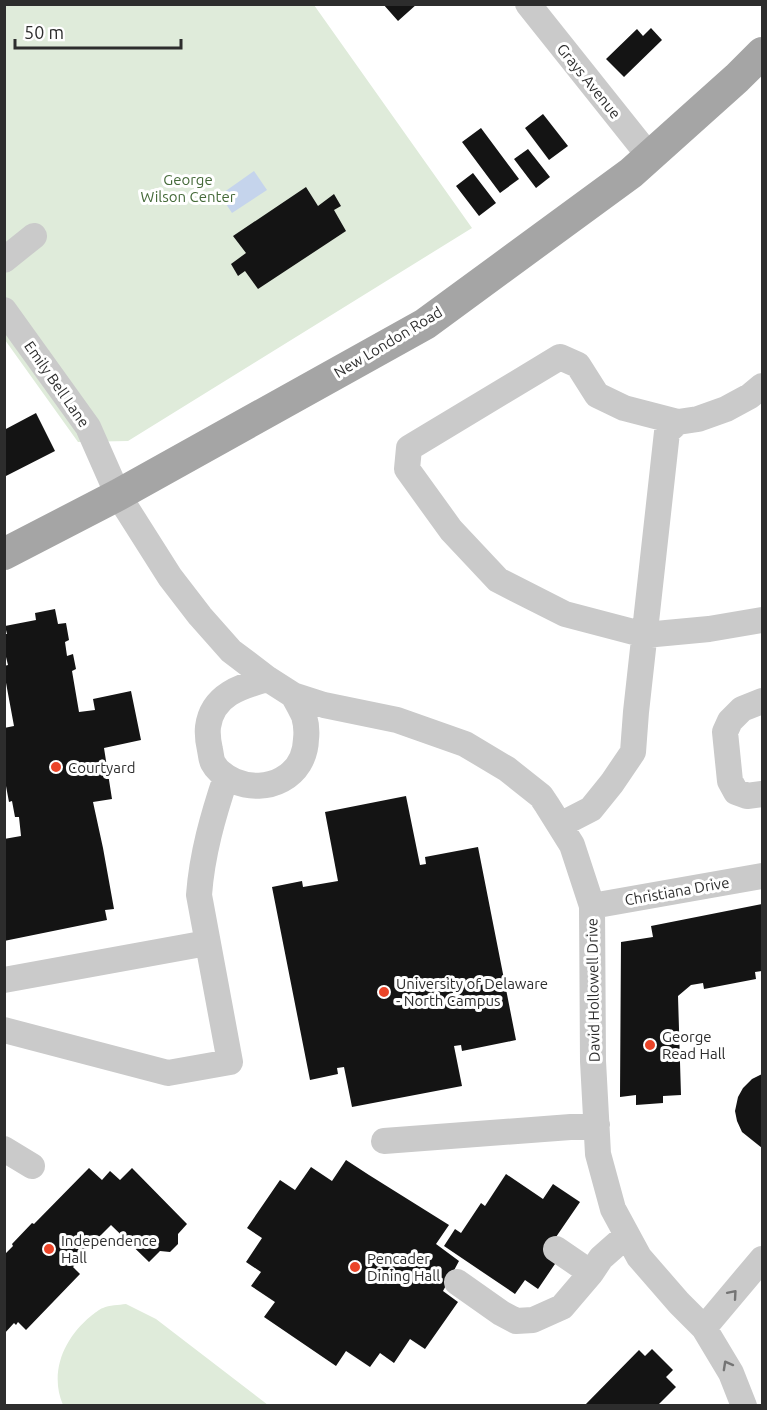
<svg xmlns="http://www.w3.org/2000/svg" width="767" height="1410" viewBox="0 0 767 1410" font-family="Ubuntu,sans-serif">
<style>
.green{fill:#dfebda}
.water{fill:#c5d4ec}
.building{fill:#141414}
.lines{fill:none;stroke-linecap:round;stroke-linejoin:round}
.minor{stroke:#cacaca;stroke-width:26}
.major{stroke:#a5a5a5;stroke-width:32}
.oneway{stroke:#747474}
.poi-dot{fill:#eb4428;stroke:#fff;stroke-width:2}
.labels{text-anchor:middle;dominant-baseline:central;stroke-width:6;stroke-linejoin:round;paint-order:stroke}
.street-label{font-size:15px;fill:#2d2d2d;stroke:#fff}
.park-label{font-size:15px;fill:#456a39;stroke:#fff}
.poi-label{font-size:15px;fill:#2d2d2d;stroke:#fff;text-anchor:start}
</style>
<rect width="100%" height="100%" fill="#fff"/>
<path class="green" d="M5,5H314L472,228L128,441L78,442L5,340Z
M126,1304L156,1319L268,1405H63C49,1372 64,1338 91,1316C94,1314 99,1309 103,1308C109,1305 119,1305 126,1304Z"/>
<path class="water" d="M254,171L267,190L232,213L220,195Z"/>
<path class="building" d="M383,4H417L398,21Z
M651,28L662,40L624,77L606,59L637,29L643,36Z
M543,114L568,146L549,160L525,128Z
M481,128L519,179L500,193L462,142Z
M528,149L550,177L536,188L514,159Z
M473,173L496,203L479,216L456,186Z
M306,187L318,206L334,194L341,206L334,210L346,231L258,289L245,271L238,276L231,264L246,253L233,236Z
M36,413L55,451L4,477V430Z
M55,609L58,624L66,623L69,640L65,642L67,656L73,654L76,669L72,671L79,712L95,710L93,699L131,691L141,740L104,748L112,799L93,802L103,848L114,909L105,910L107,920L4,941V839L21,836L19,817H15L12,801L9,802L6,786H4V728L14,726L4,672V666L8,665L4,649V634H7L5,626L36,620L35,613Z
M406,796L420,865L426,864L425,857L478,847L516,1040L462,1051L461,1045L454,1046L462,1086L352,1107L344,1067L337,1068L338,1074L310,1080L272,887L302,881L303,887L338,881L325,812Z
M762,904V971L755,972L756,979L704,989L703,983L691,985L678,996L681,1095L663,1096V1103L636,1105V1095L620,1097L621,942L653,937L651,926Z
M762,1074V1148L742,1132L737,1121L735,1111L738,1097L743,1088L752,1079Z
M346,1160L369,1175L449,1225L436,1244L459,1261L443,1291L458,1302L425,1349L410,1339L394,1363L380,1353L370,1367L346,1351L336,1366L264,1317L275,1302L251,1286L261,1272L246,1262L262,1238L247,1228L280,1180L295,1190L311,1167L332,1181Z
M89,1168L102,1180L110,1171L120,1180L132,1168L187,1224L178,1234V1244L170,1252L160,1251L149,1262L111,1225L73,1263L75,1265L73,1267L80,1274L26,1330L18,1322L16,1325L14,1323L4,1334V1255L13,1246L12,1244L32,1223L34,1224Z
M506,1174L543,1199L553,1184L580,1202L545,1253L557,1261L538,1289L525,1280L515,1294L444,1246L455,1229L461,1233L481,1203L485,1206Z
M652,1349L673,1370L666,1377L676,1387L657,1406H584L639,1350L645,1356Z"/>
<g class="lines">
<path class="minor" d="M528,4L650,157
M4,260L34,236
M4,310L88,427L118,495L170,577L200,616L231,651L268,679L293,695L324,705L397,720L465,744L507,769L541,796L547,805L572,845L592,906L593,1061L598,1154L613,1209L639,1257L679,1303L704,1328L731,1373L744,1406
M678,422L624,408L597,395L578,365L560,357L409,448L407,469L451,530L498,580L565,614L645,635L709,629L762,620
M268,679C241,686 212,695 208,727C207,736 208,741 210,750C211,754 211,759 213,763C217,771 226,777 234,781C267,795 305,777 306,739C307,731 306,723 304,716C301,709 297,702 293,695
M762,701L742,709L730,721L725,732L730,781L736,792L747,796L762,794
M560,825L591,809L612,783L633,752L636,712L667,432L678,422L698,419L726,409L750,396L762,386
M592,906L762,876
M4,980L207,943
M4,1030L168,1073L230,1062L199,895C202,854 213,816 226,777
M384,1141L597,1125
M4,1149L32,1166
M556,1249L591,1273
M457,1282L501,1313L516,1321L533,1320L562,1307L591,1273L601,1258L627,1235
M704,1328L762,1259"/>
<path class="major" d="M4,554L118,495L425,324L631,173L737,78L762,53"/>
</g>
<defs><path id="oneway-chevron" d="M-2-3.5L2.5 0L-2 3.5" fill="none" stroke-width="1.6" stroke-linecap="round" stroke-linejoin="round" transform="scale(1.5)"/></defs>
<g class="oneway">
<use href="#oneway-chevron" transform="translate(733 1294) rotate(-49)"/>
<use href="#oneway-chevron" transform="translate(727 1365) rotate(-119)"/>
</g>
<g class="poi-dot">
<circle cx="56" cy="767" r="6"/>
<circle cx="384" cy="992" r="6"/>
<circle cx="650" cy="1045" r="6"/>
<circle cx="49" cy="1249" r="6"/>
<circle cx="355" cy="1267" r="6"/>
</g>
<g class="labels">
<g class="street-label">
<text transform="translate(589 81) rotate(51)">Grays Avenue</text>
<text transform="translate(388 342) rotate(-31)">New London Road</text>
<text transform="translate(57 384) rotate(55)">Emily Bell Lane</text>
<text transform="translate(677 891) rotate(-10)">Christiana Drive</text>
<text transform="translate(593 990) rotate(-91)">David Hollowell Drive</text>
</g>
<g class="park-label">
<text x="188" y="179">George<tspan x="188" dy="17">Wilson Center</tspan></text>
</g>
<g class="poi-label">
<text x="68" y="767">Courtyard</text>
<text x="396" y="983">University of Delaware<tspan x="396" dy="17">- North Campus</tspan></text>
<text x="662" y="1036">George<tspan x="662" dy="17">Read Hall</tspan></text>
<text x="61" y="1240">Independence<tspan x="61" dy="17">Hall</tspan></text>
<text x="367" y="1258">Pencader<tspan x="367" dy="17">Dining Hall</tspan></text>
</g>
</g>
<rect width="767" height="1410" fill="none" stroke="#2d2d2d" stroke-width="12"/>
<path d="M15 39v9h166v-9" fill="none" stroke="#2d2d2d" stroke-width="3"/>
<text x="24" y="39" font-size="18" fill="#2d2d2d" stroke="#ffffff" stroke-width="4.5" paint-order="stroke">50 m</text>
</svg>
